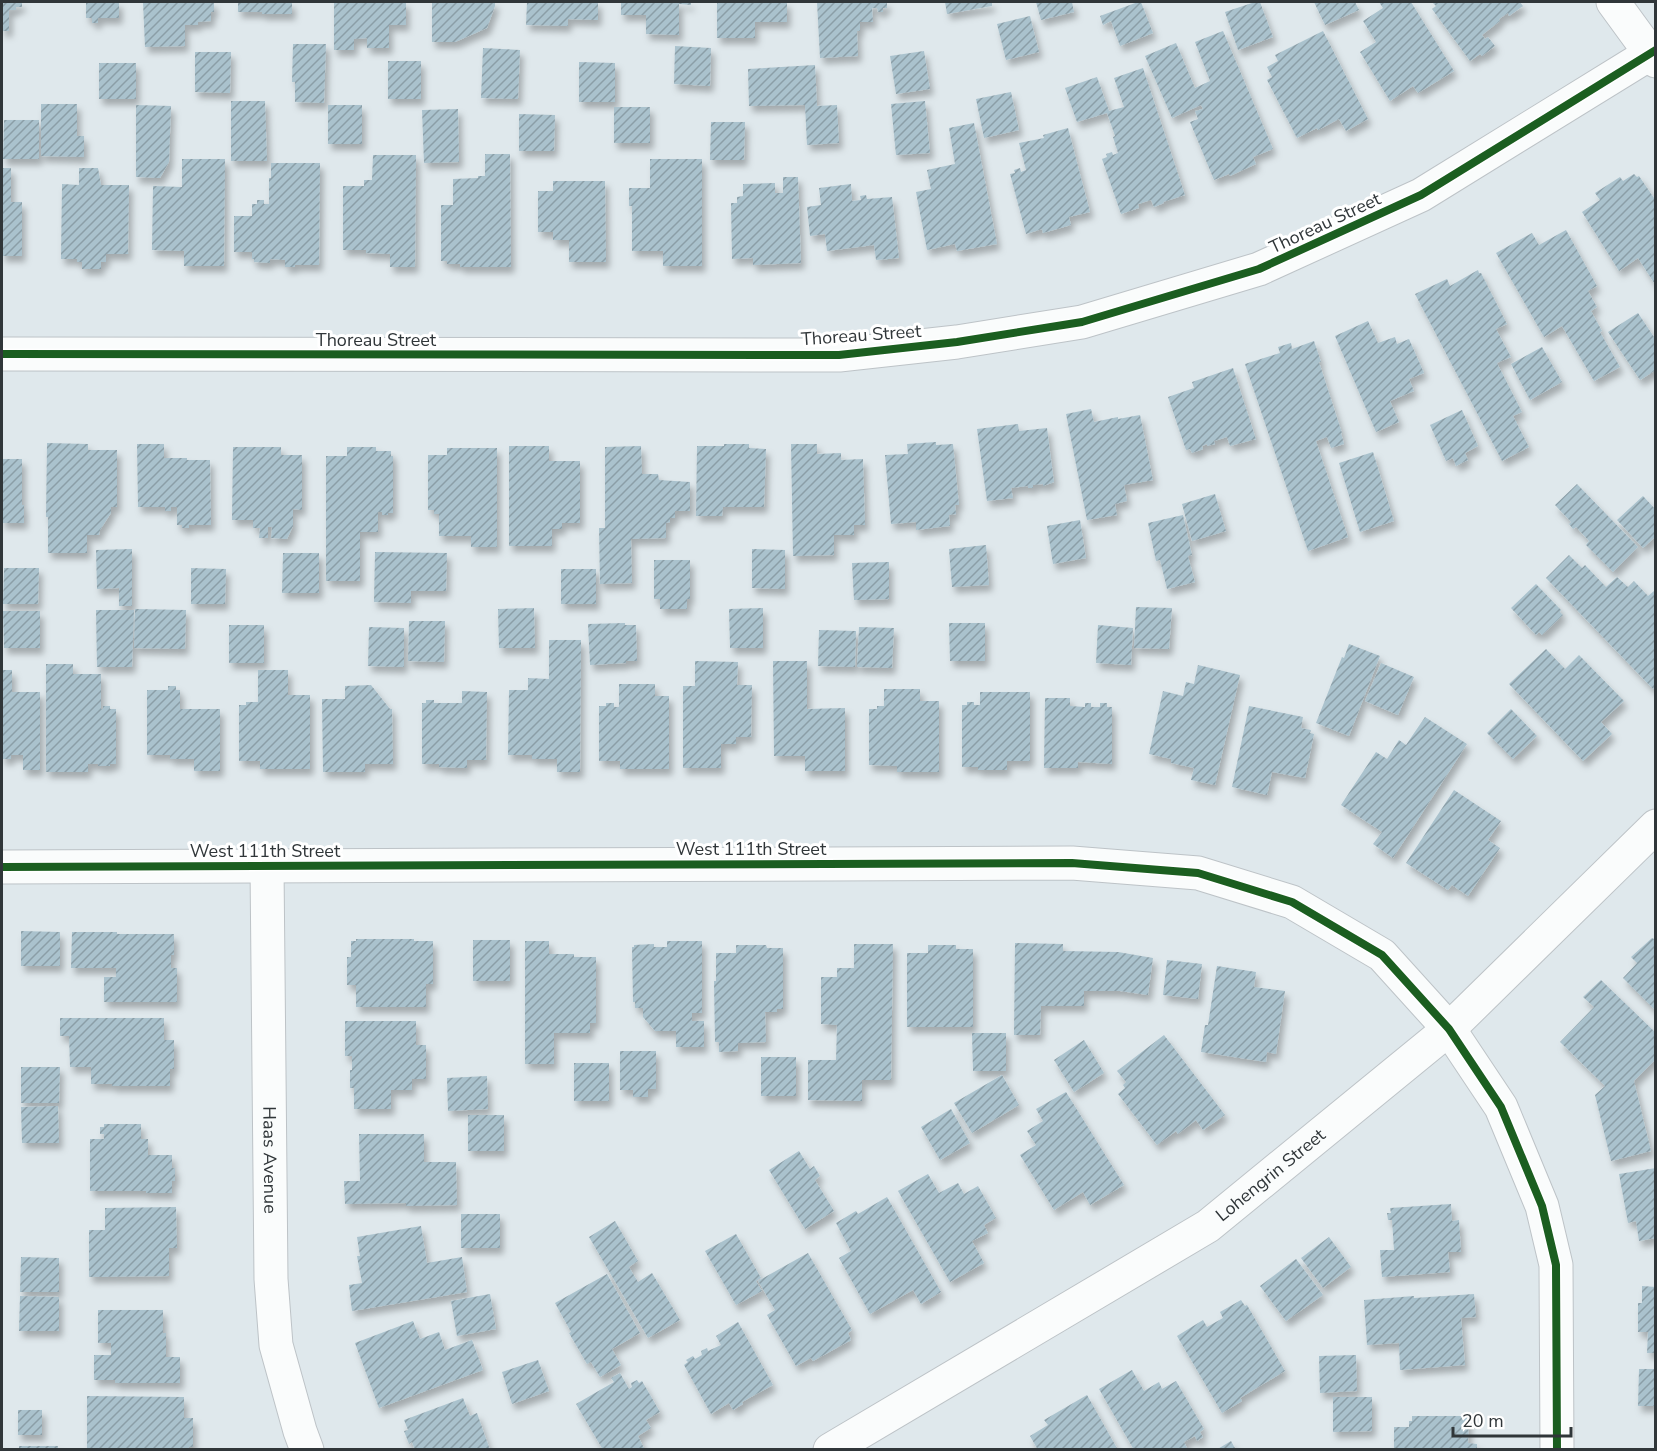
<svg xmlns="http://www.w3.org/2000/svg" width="1657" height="1451" viewBox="0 0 1657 1451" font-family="'Nunito Sans',sans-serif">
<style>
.building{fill:url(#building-hatch);filter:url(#shadow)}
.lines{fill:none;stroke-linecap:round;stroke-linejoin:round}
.minor-casing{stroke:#bdc3c7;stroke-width:35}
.minor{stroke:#fafcfc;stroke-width:33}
.cycleway-casing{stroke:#fff;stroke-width:11}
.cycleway{stroke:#1b5e20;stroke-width:8}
.labels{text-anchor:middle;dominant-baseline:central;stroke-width:6;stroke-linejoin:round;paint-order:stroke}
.street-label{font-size:18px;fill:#303639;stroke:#fff}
</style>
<defs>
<pattern id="building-hatch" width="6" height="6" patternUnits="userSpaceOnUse" patternTransform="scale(1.5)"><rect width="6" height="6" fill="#aac2cd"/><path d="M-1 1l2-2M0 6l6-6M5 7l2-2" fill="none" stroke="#8b9ea7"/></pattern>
<filter id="shadow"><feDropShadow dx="3.5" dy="6" stdDeviation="3" flood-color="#0004"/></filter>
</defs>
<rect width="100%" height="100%" fill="#dfe8ec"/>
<path class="building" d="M2,2H22V7H16V10H9V31H2Z
M86,2H119V18H98V23H92V18H86Z
M143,2H214V12H211V21L198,22V25H185V46L145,47Z
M238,2H292V14H262V12H238Z
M334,2H406V25H389V48H367V38L354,39V50H334Z
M432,2H495V6L487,28L455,42H432Z
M527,2H598V20L568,19V26L526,25Z
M621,2H691V5L679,4V35L646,34V15H621Z
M717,2H787V22H755V38H717Z
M817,2H887V8H883V12H878L877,8H872L873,22H860V31H857L858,56L820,58Z
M945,2H992V6L947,14Z
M1036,2H1072L1074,12L1041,20Z
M1138,2H1141L1153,33L1120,46L1111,21L1103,25L1100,16Z
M1255,2H1260L1273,37L1238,50L1225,12Z
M1314,2H1355L1359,10L1325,25Z
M1379,2H1411L1454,71L1418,93L1413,86L1390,101L1360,52L1376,42L1363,21L1383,8Z
M1432,2H1520L1523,6L1509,16L1508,13L1499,19L1500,21L1482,35L1485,39L1488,37L1495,46L1482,56L1480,54L1470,61L1432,9L1436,6Z
M1030,16L1039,52L1006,60L997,24Z
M1223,31L1273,149L1253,157L1256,164L1230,176L1229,174L1214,180L1190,122L1198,119L1195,111L1203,109L1201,105L1172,118L1145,56L1176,43L1195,88L1210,81L1195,42Z
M1323,31L1368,119L1346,131L1339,119L1318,130L1317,128L1297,138L1267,80L1272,77L1267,67L1278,61L1275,55Z
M293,44H326L324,103L295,102V82H292Z
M675,46L711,48L710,86L674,84Z
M483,48L520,50L518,99L481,98Z
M924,51L930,89L896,94L890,56Z
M195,52H231L230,93L195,92Z
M388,61H421V99H388Z
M579,62L615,63V102H579Z
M99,63H136V99H99Z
M815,65L817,106L837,105L839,143L807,145L805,105L749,106L748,69Z
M1143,68L1185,195L1163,202L1164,203L1154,207L1151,200L1138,204L1139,208L1121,214L1102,159L1107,157L1106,154L1112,152L1113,155L1118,153L1113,137L1115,136L1107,113L1077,122L1065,88L1097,77L1109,111L1124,107L1114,78Z
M1011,92L1019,130L984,138L976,99Z
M231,101H265L267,161H231Z
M925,101L930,153L896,155L891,104Z
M41,104H77V136H84V157L41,156Z
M136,105L171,106L169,162L160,178L136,177Z
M328,105H362V144H328Z
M614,107H650V143H614Z
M458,109L459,162L424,163L422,110Z
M519,114L555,115L554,151H519Z
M4,120H39V159H3Z
M711,122H745L744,160H710Z
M974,123L997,244L957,251L955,244L927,250L916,192L931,189L927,170L955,164L949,128Z
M1068,128L1090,212L1069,217L1071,225L1043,233L1042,229L1026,234L1010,174L1015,173L1014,170L1020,168L1021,172L1026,170L1019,143L1044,138L1043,135Z
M485,154H510L511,267H460V264H447V261H441V205H453V179L478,178V176H485Z
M373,155H416L415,267H390V254L366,253V250H343V186H364V180H372Z
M182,159H225L224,266H184V251L152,250L153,186L182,187Z
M650,159H702V266H663V251H632V206H629V188H650Z
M271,163H320L319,265H295V267H285V260L270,259V263L254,262V259H252V252H234V216H252V204H257V200H264V204H269V178H271Z
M2,168H11V202H22V256H2Z
M79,168H98L101,185H129L128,254H106V262H101V269H82V262H77V259H61L62,184L79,185Z
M1634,174L1637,177L1639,176L1656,201V286L1638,258L1619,271L1582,212L1600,200L1595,193L1620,177L1623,181Z
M783,177H798L801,263L753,265V258L732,259L731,203H737V197L743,196V184L775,183V193H783Z
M553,181H605L606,262H569V240H553V232H538V191H553Z
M851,184L852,201L861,200L860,196L866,195L867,199L892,197L899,258L876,260L874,245L827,251L825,234L810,236L807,207L821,205L819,188Z
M1566,230L1597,286L1588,291L1597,307L1591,311L1602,331L1600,332L1620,367L1594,381L1562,326L1544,337L1496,253L1532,233L1539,245Z
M1478,270L1479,273H1481L1507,324L1496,329L1511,357L1497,363L1522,412L1513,416L1529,447L1502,461L1415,294L1447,279L1450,286Z
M1638,313L1656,340V370L1640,380L1608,332Z
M1368,321L1378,343L1395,337L1397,344L1409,339L1424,373L1409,379L1414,391L1390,401L1399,422L1376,432L1335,336Z
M1314,341L1321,362H1319L1342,433H1341L1344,444L1331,448L1327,437L1316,441L1348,537L1308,551L1245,364L1280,353L1278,347L1291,343L1292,349Z
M1542,347L1562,382L1530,400L1511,364Z
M1233,368L1256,439L1230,446L1227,437L1214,441L1215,444L1207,446V444L1202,446L1203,449L1192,453L1190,449L1186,450L1168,397L1194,388L1192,382Z
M1091,409L1094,422L1118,417V419L1140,415L1153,480L1124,485L1127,501L1115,504L1117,515L1087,520L1066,414Z
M1462,410L1478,446L1465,453L1468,460L1456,466L1453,458L1446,461L1430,425Z
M1018,424L1019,431L1047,428L1054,482L1043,486V484L1033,485V488H1028V486L1011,488L1013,498L987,501L977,429Z
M936,442V445L953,444L959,505H955L956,514L949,515L950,526L916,530V522L891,524L885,455L908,454L907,444Z
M47,443L88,444V450H117V507H111V513L100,530L99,535H87V553H48V517H46Z
M137,444H164V458H187V460H210L211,525H189V528H182V525H177V507H171V511H165V507H138Z
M724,444H749V448L766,449L764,507H723L722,516H696L697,446H724Z
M791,444H817V454L841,453V460L863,459L865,525H854V535H834V555L793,556Z
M509,446H549V461H580V523H562V529H552V546H509Z
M641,446L642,474H658L659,480L690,482V511H675V518H670V522L666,523V538L631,539L632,583L600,584L599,528H605V447Z
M233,447H281V455H302V510L293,509V526L287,539L271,538L272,527H268V538H259L260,528H253V520H232Z
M347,447H376V451H391V456H393V513H388V515H382V512H378V532H360V581H326V456H347Z
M447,448H497V547H471V536H439V514H434V510H428V455H447Z
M1373,452L1394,521L1360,532L1339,463Z
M2,459H22V505H24V523H2Z
M1577,484L1638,547L1613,572L1586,545L1589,541L1576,527L1573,529L1569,524L1571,522L1555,505Z
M1215,494L1226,531L1192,541L1182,504Z
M1643,496L1656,510V536L1643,548L1617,520Z
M1183,515L1192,555L1188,556L1195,582L1167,589L1160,560L1156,561L1148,523Z
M1080,520L1086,558L1053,564L1047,526Z
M986,545L989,585L952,587L949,549Z
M132,549V606H119V588L97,589L96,550Z
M752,549L785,550V589L752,588Z
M375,552L447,553L446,591H411V603L374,602Z
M283,553H319V593H282Z
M1569,555L1582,568L1585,565L1606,587L1617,577L1628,587L1634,581L1648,596L1654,591L1656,592V687L1653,689L1546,578Z
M654,560H690V599H687V609H660V599H654Z
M889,562V599L854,600L852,563Z
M4,568H39L38,604H3Z
M191,568L226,569L225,604H191Z
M561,569H596V604H561Z
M1536,584L1561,610L1560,612L1563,615L1542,635L1539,632L1536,635L1511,608Z
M1136,607L1172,608L1169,649L1134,648Z
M534,608L535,648H499L498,609Z
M763,608V648H730L729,609Z
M135,609L186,610L185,649L134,648Z
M96,610H134L132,667H97Z
M3,611H40V648H4Z
M409,621H445L444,662L408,661Z
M625,623V625H636L637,661H626V663L590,665L588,624Z
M949,623H985V661H950Z
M229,625H264V663H229Z
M1098,625L1133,628L1131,665L1096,663Z
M369,627L404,628V667L368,666Z
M859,627L894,628L892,668L857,667Z
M819,630L856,631L855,667L818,666Z
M549,640H581L580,772H557V759H532V755H508L509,690H528V678L549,679Z
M1349,644L1380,656L1349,736L1316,723L1342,657L1344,658Z
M1546,649L1565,669L1579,655L1624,701L1601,722L1612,734L1583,761L1509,684Z
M695,661L738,662L737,685H752L751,737H736V744H721V768H683V686H695Z
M773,661H807V709L845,708V771H805V756H774Z
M1381,663L1414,677L1398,715L1365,701Z
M46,664H73V674H101V709H103V706H110V709H116V764H110V766H98V764H88V772H46Z
M1198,665L1240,675L1215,785L1191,780L1194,768L1171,763V759L1149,754L1163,691L1183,696L1186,682L1194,684Z
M2,670H12V692H40V770H23V755H11V759H2Z
M258,670H288V695H310V769H260V761H239V705H246V702H258Z
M619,684H655V696H669V769H620V761H599V706H606V703H614V707H619Z
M371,685L390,709H392L393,764H365V772H323L322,699H345V686Z
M168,686H176V690H180V709H220V771H194V759H170V755H147V690H168Z
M884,689H920V701H939V772H897V766L869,765V709H877V706H884Z
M462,691L487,692L486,760H467V768L439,767V764H422V703H426V700H434V703H462Z
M980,692H1030V761H1007V770H978V767H962V705H967V702H974V705H980Z
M1045,698H1070V706L1085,707V703H1091V707H1100V703H1107V707H1112V764L1078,762V768H1044Z
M1249,706L1303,717L1301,728L1311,730L1310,733L1314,734L1305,778L1272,772L1267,795L1232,787Z
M1511,709L1537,736L1513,759L1487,733Z
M1425,717L1467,744L1393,858L1373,844L1382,832L1341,805L1376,752L1387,759L1399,740L1406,745Z
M1454,790L1501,821L1488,840L1500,848L1468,896L1452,885L1448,890L1406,863Z
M21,931L60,932V966H21Z
M72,932H117V934H174V955H171V968H177V1002H104V977H116V968H71Z
M1656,937V1011L1623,978L1637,963L1631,957L1652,938L1654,939Z
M356,939H414V941H433V984H426V1007H356V985H347V957H351V941H356Z
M473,940H510V981H473Z
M525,941H549V954H574V957H596V1023H590V1033H554V1064H525Z
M667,941H702V1013H692V1021H704V1047H676V1031H655L643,1017V1008H635V1002H633L632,947H634V945L654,944V947H667Z
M1015,943L1063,944V951L1118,952L1153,958L1148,995L1120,991H1084V1006H1041L1040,1035H1014Z
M854,944H893L891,1080H862V1101L808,1100V1060H836L837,1025L821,1024V977H837V968H854Z
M736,945H766L767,948H783V1009H777V1012H765L766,1042L738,1043V1051L719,1052V1042H715L714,981H716V953H736Z
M928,945H956V949H973V1027H907V953H928Z
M1167,960L1202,964L1198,999L1163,995Z
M1217,966L1256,972L1254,987L1285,991L1276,1054L1267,1052L1266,1062L1201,1052L1205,1025H1208Z
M1601,980L1656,1033V1059L1634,1081L1651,1151L1611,1161L1595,1095L1605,1086L1560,1042L1594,1007L1583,997Z
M60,1018H164V1040H174V1069H170V1086H112V1084H91V1067H70L69,1036H60Z
M345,1021H416V1045H426V1079H412V1090H391V1109H354V1088H350V1070H352V1056H345Z
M972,1033H1006V1071H973Z
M1164,1035L1225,1115L1203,1130L1196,1120L1178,1134L1176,1131L1157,1145L1118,1094L1125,1088L1123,1085L1126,1082L1117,1071Z
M1084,1040L1104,1073L1074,1092L1054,1060Z
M620,1051H656V1089H648V1097H633V1090H620Z
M761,1057H796V1096H761Z
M574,1063H609V1101H574Z
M21,1067H60L59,1103H21Z
M1002,1075L1019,1105L972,1133L954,1103Z
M487,1076L488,1109L448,1111L447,1078Z
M1066,1092L1124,1185L1090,1205L1083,1192L1054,1210L1020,1155L1036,1145L1027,1131L1043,1121L1036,1109Z
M58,1106L59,1143H22L21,1107Z
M951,1109L970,1143L940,1160L921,1127Z
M468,1115H504V1151H468Z
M104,1124H141V1139H148V1155H172V1168H175V1181H172V1193H146V1191H90V1139H104V1134H100V1127H104Z
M359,1134H424V1162H456L457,1205L406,1206V1203L345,1204L344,1181H360Z
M799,1151L810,1169L814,1166L820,1176L815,1180L834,1211L805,1229L769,1170Z
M1656,1168V1238L1639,1241L1636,1221L1628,1223L1619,1174Z
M928,1174L939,1193L958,1183L964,1194L978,1186L996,1218L984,1225L988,1233L972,1241L984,1263L950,1282L898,1191Z
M887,1197L941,1292L921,1304L913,1290L870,1314L839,1258L851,1251L836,1223L856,1211L858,1214Z
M1451,1204L1452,1221L1459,1220L1461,1252H1448L1450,1272L1382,1277L1380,1250H1394L1392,1220H1388L1387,1213H1391L1390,1208Z
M176,1207L177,1248H169V1276L89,1277V1230H105V1208Z
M461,1214H500V1248H461Z
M615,1221L638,1261L629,1267L638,1282L652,1273L680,1320L648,1338L589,1237Z
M421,1226L427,1263L462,1257L467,1292L352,1311L349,1285L362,1283L357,1256H360L357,1237Z
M736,1234L761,1278L756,1281L762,1291L736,1305L705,1251Z
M1329,1237L1351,1267L1323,1288L1301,1258Z
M808,1253L852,1330L848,1333L851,1340L813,1361L811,1358L796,1366L767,1315L775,1310L758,1281Z
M21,1257L59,1258V1292H20Z
M1296,1259L1323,1295L1286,1321L1260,1286Z
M607,1274L640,1333L612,1349L621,1365L600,1377L591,1362L587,1364L569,1333L571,1332L555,1303Z
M1642,1286L1656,1287V1353H1647L1648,1332H1638V1303H1642Z
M490,1294L496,1329L457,1336L451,1301Z
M1474,1294L1476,1317L1461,1318L1465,1365L1400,1370L1399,1343L1367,1345L1364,1300L1414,1296V1298Z
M20,1296L59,1297V1331H19Z
M1241,1300L1245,1306L1247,1305L1285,1371L1240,1398L1242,1401L1222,1413L1177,1336L1203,1320L1207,1327L1223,1318L1220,1312Z
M98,1310H163V1333H166V1357H180V1383H115V1380H94V1355H111V1343H98Z
M413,1321L420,1339L439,1332L445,1350L472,1340L483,1370L379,1408L355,1343Z
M738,1322L773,1385L742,1402L743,1404L733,1410L729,1403L711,1414L684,1365L688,1362L686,1360L693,1356L695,1359L702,1355L701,1351L707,1348L708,1351L721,1345L716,1336Z
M1356,1355L1357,1391L1320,1393L1319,1356Z
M538,1360L549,1391L512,1404L502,1372Z
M1639,1369H1656V1406H1638Z
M1132,1370L1144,1391L1159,1382L1162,1389L1176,1381L1204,1429L1200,1432L1203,1437L1197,1441L1195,1436L1184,1442L1188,1450H1134L1099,1389Z
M620,1373L629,1389L632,1387L631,1383L637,1380L639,1383L642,1381L660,1412L646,1420L651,1428L638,1436L645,1450H603L576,1404L614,1382L611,1378Z
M1087,1395L1118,1450H1038L1030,1436L1048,1425L1044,1420Z
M87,1396L184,1397V1418H193V1447H189V1450H87Z
M1333,1397H1372V1431L1333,1432Z
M463,1398L470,1416L477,1413L490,1450H415L412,1442L409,1444L404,1431L408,1430L404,1420Z
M18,1410H42V1435H18Z
M1412,1416H1469L1468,1443L1477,1444V1450H1394V1427H1409V1421H1412Z
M1231,1441L1236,1450H1216Z
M19,1446H58V1450H19Z"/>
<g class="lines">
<defs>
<g id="minor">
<path d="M1613,2L1656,61"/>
<path d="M2,354L839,355L957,342L1082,322L1259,269L1421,195L1656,50"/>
<path id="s1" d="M267,866L271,1279L276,1345L300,1431L307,1450"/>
<path d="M2,867L1072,863L1198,873L1292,902L1382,955L1449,1029L1501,1107L1542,1206L1556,1265L1557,1450"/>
<path id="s2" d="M830,1450L1208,1226L1449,1029L1656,826"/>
</g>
</defs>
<use href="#minor" class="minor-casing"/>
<use href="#minor" class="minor"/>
<defs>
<path id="cycleway" d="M2,354L839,355L957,342L1082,322L1259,269L1421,195L1656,50
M2,867L1072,863L1198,873L1292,902L1382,955L1449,1029L1501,1107L1542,1206L1556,1265L1557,1450"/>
</defs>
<use href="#cycleway" class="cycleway-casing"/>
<use href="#cycleway" class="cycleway"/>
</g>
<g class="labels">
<g class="street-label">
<text transform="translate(1325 223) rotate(-25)">Thoreau Street</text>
<text transform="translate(861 335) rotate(-4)">Thoreau Street</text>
<text x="376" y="340">Thoreau Street</text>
<text x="751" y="849">West 111th Street</text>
<text x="265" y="851">West 111th Street</text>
<text stroke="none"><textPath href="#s1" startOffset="294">Haas Avenue</textPath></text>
<text stroke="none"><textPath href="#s2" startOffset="520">Lohengrin Street</textPath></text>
</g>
</g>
<rect width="1657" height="1451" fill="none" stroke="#303639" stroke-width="6"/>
<path d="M1453 1427v9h118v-9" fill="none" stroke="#303639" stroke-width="3"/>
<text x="1462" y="1427" font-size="18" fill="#303639" stroke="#ffffff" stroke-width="4.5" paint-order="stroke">20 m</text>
</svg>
